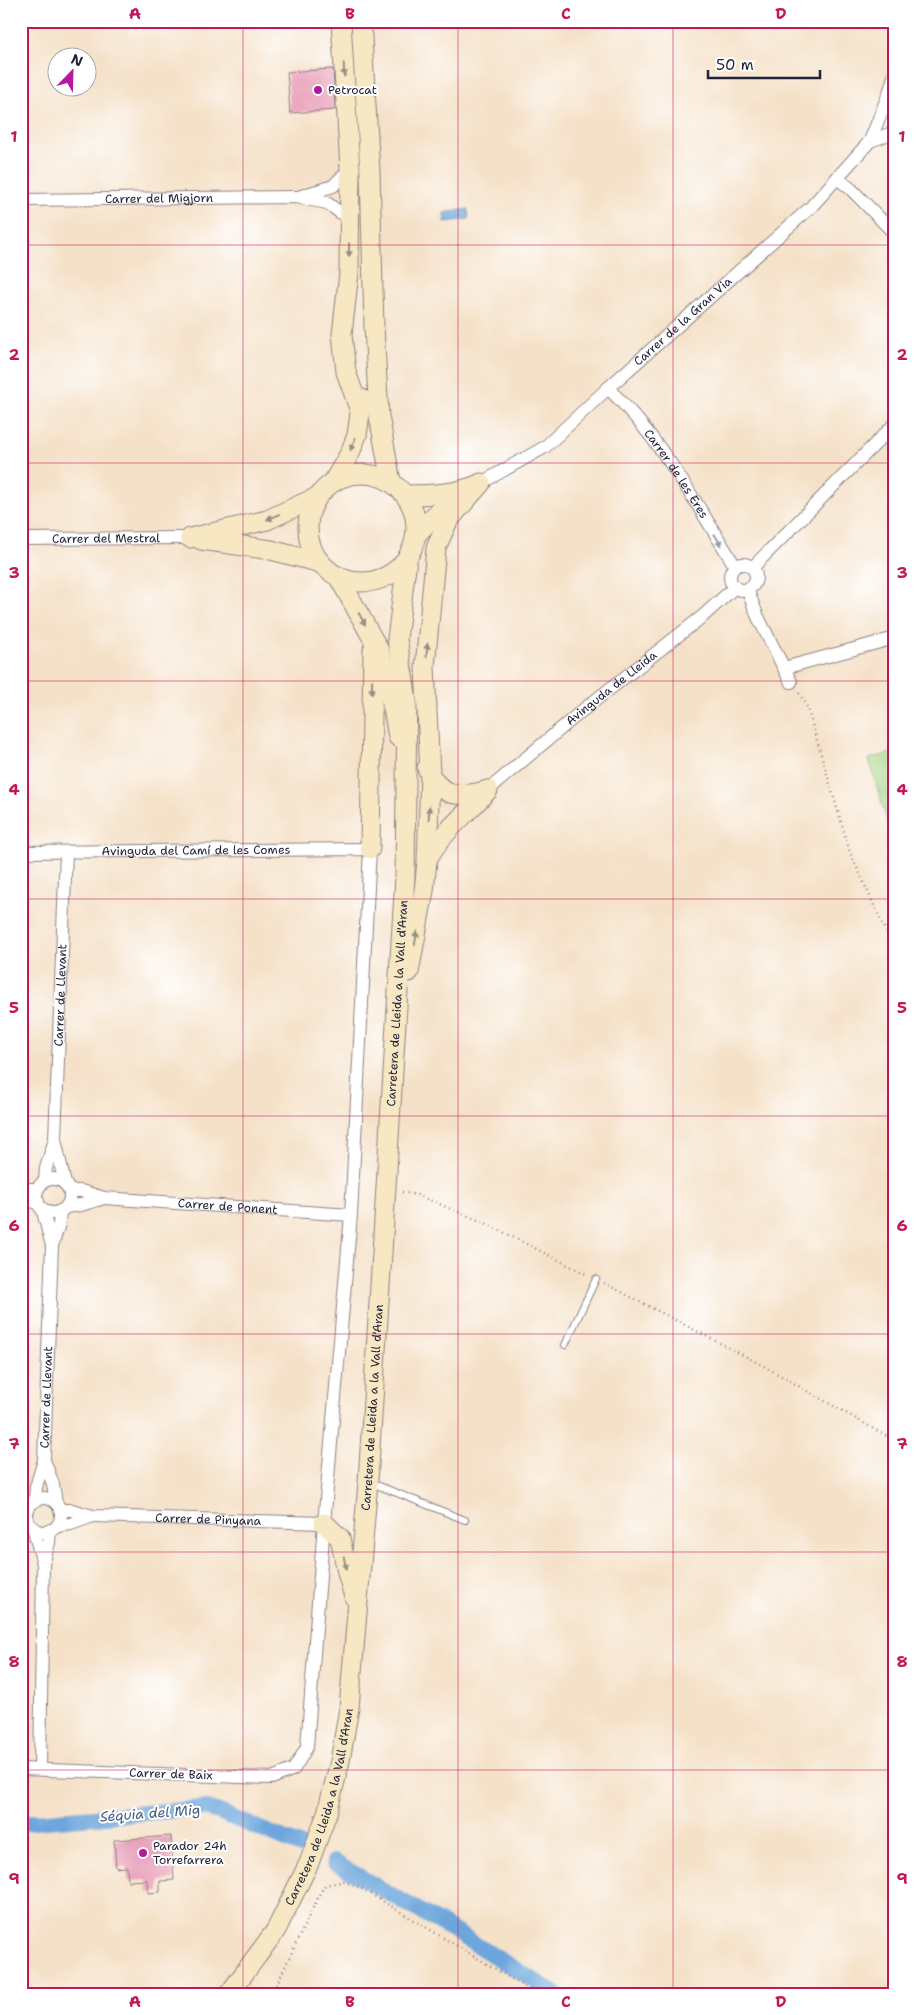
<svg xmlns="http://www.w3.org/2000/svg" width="916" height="2015" viewBox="0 0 916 2015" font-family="'Shantell Sans',sans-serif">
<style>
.green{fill:#a4d483;stroke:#637b5f}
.water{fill:#6ca6dc;stroke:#47648c}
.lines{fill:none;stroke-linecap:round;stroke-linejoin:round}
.canal{stroke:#6ca6dc;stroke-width:16}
.building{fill:#e797b4}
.service-casing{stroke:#8c8282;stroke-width:8}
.minor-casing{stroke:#8c8282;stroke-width:14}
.secondary-casing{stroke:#8c8282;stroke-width:21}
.path{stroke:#8c8282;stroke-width:2.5;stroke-dasharray:1 4;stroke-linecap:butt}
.service{stroke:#fff;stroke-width:6}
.minor{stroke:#fff;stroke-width:12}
.secondary{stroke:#f7e8c3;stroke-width:19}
.oneway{fill:#978f86}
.oneway2{fill:#9c9ca7}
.grid{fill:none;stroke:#c2185b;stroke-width:1;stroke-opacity:0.55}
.poi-dot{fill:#b5179e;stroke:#fff;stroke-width:2}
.labels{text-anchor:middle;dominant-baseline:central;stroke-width:4;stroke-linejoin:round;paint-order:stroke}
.poi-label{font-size:12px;fill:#22223b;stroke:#fff;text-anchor:start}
.street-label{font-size:12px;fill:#22223b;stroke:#fff}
.water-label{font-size:14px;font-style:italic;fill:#435d83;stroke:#fff}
.neatline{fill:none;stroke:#c2185b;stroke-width:2}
.grid-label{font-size:16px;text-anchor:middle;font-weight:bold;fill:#c2185b}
</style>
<rect width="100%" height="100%" fill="#fff"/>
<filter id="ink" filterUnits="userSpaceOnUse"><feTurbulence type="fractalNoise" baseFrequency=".02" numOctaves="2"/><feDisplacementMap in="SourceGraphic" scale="10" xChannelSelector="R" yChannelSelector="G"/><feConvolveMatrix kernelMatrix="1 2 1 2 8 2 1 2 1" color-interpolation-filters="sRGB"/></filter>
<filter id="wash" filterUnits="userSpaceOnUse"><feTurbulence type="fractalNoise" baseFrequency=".0096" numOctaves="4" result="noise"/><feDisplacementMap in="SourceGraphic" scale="20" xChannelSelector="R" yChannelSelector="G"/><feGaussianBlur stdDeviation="1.12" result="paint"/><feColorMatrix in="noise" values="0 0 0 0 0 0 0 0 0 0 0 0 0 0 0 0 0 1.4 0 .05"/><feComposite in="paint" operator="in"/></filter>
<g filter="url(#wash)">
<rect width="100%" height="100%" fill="#f5e1c8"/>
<path class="green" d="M895,752V849L869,759Z"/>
<path class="water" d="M468,209L469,219L445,222L444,213Z"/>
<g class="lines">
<path class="canal" d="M21,1823L204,1808L219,1812L301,1846
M334,1862L439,1922L556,1994"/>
</g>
<g id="blocks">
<path class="building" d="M333,69L335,110L290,113L287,72Z
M171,1836L174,1880L160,1881V1892L148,1893L147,1880L128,1881L127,1867L116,1868L114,1840Z"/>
</g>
</g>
<g filter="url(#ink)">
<use href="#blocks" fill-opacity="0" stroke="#8c8282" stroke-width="1"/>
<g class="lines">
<defs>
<path id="service" d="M565,1345L596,1279
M369,1482L465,1520"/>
<g id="minor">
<path d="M870,141L895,132"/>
<path d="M837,178L851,189L895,234"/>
<path d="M301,196L333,186L350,169"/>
<path id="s1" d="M21,200L296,197L327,203L349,219"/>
<path id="s2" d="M608,388C661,439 696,503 735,566"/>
<path id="s3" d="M481,483L545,447L608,388L811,207L870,141L889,93L895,73"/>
<path id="s4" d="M21,539L190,538"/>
<circle cx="743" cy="577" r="13"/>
<path d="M752,568L895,424"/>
<path d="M747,589L758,617L791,682"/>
<path d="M784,668L895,638"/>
<path id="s5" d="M488,790L583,710L703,616L735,587"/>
<path id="s6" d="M21,852L370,849L351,1215L324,1523L307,1747L294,1769L272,1778L21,1769"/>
<circle cx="53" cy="1196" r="17"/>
<path d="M45,1181L46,1168L55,1139"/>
<path id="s7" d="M65,1184L55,1139L66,852"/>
<path d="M21,1189H38"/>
<path id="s8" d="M70,1191H81L104,1198L351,1215"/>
<path d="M21,1200L26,1202L38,1201"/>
<path d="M66,1207L81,1205L104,1198"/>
<path d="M42,1208L52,1246"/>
<path d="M44,1460L53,1484L56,1503"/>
<circle cx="44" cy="1515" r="17"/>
<path id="s9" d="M35,1500L36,1487L44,1460L52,1246L59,1224L60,1211"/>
<path id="s10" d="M60,1510H72L93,1516L324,1523"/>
<path d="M57,1526L71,1524L93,1516"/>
<path d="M33,1527L43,1564"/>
<path d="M40,1769L43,1564L49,1543L50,1530"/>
</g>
<g id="secondary">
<path d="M341,21L350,169L349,273L342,334L346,372L360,411"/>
<path d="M361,21L370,172L374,327L379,416L391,482"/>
<circle cx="362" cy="528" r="54"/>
<path d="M333,482L350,453L357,435L362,399"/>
<path d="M406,495C432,495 456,494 480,484"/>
<path d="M417,534L438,512L462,492"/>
<path d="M190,538L267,520L317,497"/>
<path d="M201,540L271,550L321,563"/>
<path d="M338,576L379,650L393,708L398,737"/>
<path d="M427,768C439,798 461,798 488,790"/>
<path d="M370,849L373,649"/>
<path d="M428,858C443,831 468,813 488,790"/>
<path d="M409,972L424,891L427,861L430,775L425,667L436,548L448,521L481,483"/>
<path d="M324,1523L340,1538L347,1572L354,1597"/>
<path id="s11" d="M229,1994L276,1930L309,1863L327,1813L340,1761L349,1708L368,1482L405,876L407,700L397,639L407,559"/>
</g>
</defs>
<use href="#service" class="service-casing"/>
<use href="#minor" class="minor-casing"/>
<use href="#secondary" class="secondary-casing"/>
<path class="path" d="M799,693L807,707L850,852L895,952
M402,1192L417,1195L483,1222L586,1274
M604,1283L762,1365L895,1441
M272,1994L320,1893L325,1885L344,1881L359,1887L537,1994"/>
<use href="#service" class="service"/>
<use href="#minor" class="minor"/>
<use href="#secondary" class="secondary"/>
</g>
<defs><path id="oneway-solid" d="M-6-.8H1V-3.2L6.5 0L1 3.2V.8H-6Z" transform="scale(1.25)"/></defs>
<g class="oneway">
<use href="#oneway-solid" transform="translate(344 70) rotate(87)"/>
<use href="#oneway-solid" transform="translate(349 250) rotate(91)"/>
<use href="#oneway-solid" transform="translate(353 444) rotate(112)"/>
<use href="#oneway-solid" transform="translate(273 517) rotate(156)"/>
<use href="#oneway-solid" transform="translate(362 619) rotate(61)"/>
<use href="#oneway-solid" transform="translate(427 650) rotate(-85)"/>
<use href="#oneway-solid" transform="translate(372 687) rotate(91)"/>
<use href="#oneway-solid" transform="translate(429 813) rotate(-87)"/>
<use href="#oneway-solid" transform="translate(416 938) rotate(-80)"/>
<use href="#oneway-solid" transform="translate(345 1563) rotate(79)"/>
</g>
<use class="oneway2" href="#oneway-solid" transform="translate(718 540) rotate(58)"/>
</g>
<path class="grid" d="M243,21V1994M458,21V1994M673,21V1994M21,245H895M21,463H895M21,681H895M21,899H895M21,1116H895M21,1334H895M21,1552H895M21,1770H895"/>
<g class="poi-dot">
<circle cx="318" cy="90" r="5"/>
<circle cx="143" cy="1853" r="5"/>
</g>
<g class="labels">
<g class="poi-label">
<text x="328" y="90">Petrocat</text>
<text x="153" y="1846">Parador 24h<tspan x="153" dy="14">Torrefarrera</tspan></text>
</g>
<g class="street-label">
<text stroke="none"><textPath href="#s1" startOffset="138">Carrer del Migjorn</textPath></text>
<text stroke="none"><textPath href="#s3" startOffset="260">Carrer de la Gran Via</textPath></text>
<text stroke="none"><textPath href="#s2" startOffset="110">Carrer de les Eres</textPath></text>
<text stroke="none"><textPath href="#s4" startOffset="85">Carrer del Mestral</textPath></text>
<text stroke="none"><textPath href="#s5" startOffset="160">Avinguda de Lleida</textPath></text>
<text stroke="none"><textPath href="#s6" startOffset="175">Avinguda del Camí de les Comes</textPath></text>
<text stroke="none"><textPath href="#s7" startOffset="190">Carrer de Llevant</textPath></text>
<text stroke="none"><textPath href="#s11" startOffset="1021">Carretera de Lleida a la Vall d'Aran</textPath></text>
<text stroke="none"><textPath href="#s8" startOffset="159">Carrer de Ponent</textPath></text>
<text stroke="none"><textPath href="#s9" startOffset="104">Carrer de Llevant</textPath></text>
<text stroke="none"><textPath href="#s11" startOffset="616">Carretera de Lleida a la Vall d'Aran</textPath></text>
<text stroke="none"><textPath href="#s10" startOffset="149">Carrer de Pinyana</textPath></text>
<text transform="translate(171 1774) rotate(2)">Carrer de Baix</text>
<text stroke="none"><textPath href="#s11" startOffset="211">Carretera de Lleida a la Vall d'Aran</textPath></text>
</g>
<g class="water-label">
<text transform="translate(150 1813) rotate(-4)">Séquia del Mig</text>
</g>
</g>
<rect width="916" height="2015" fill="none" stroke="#fff" stroke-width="55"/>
<g transform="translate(72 72) rotate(23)"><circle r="24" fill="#ffffff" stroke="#a7a7b1"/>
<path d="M0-4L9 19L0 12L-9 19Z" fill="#b5179e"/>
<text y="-8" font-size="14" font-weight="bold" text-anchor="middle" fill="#22223b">N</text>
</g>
<path d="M708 70v8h112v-8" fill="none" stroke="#22223b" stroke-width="2.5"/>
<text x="716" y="70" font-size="15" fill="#22223b" stroke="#ffffff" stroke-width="4" paint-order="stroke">50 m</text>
<rect x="28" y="28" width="860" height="1960" class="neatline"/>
<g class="grid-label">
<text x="135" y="19">A</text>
<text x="350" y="19">B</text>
<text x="566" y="19">C</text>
<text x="781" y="19">D</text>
<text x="14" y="142">1</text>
<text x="902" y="142">1</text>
<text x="14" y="360">2</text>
<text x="902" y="360">2</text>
<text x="14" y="578">3</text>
<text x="902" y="578">3</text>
<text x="14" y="795">4</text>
<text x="902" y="795">4</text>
<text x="14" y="1013">5</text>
<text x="902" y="1013">5</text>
<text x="14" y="1231">6</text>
<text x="902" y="1231">6</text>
<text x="14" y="1449">7</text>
<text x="902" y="1449">7</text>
<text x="14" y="1667">8</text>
<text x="902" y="1667">8</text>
<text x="14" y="1884">9</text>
<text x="902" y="1884">9</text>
<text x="135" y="2007">A</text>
<text x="350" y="2007">B</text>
<text x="566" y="2007">C</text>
<text x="781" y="2007">D</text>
</g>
</svg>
